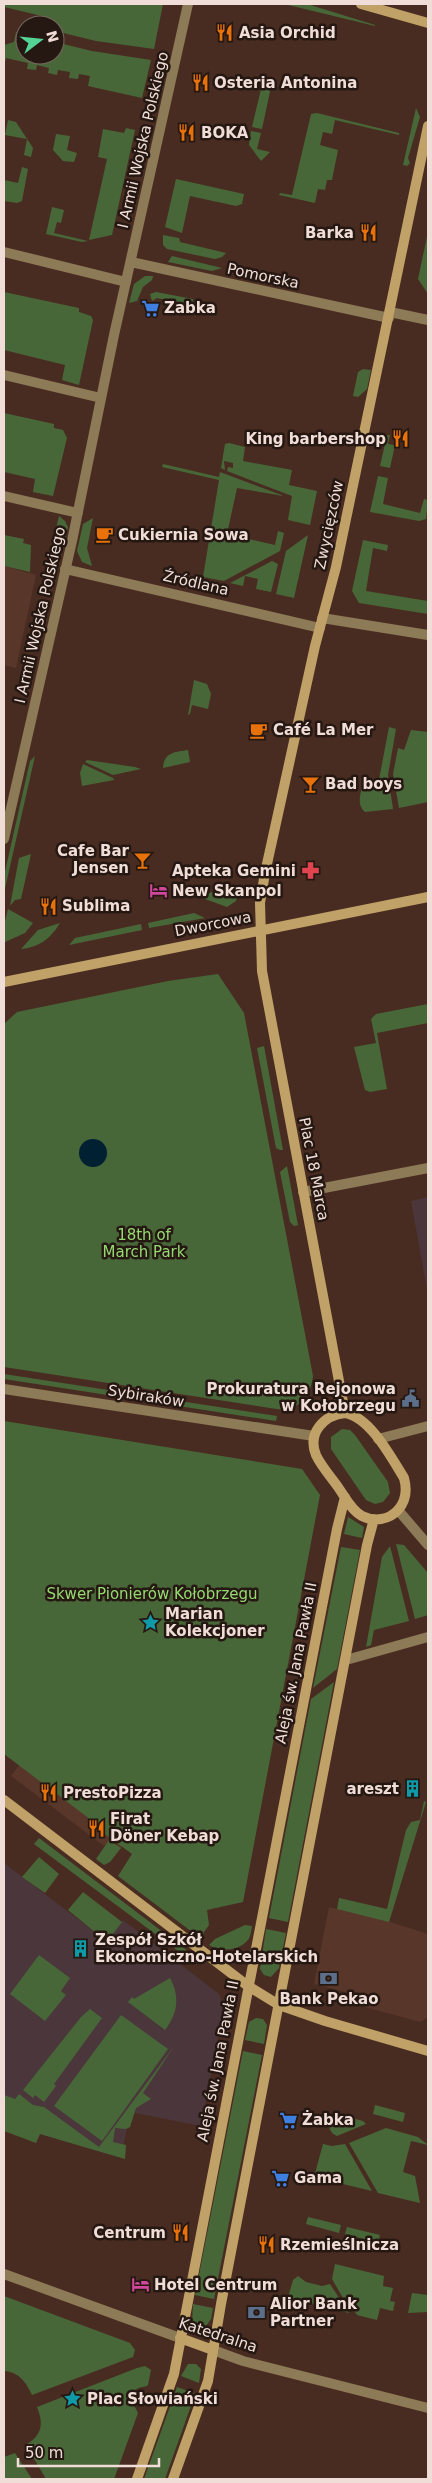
<svg xmlns="http://www.w3.org/2000/svg" width="432" height="2483" viewBox="0 0 432 2483" font-family="'DejaVu Sans',sans-serif">
<style>
.built{fill:#583629}
.education{fill:#4a363b}
.green{fill:#486738}
.water{fill:#012032}
.lines{fill:none;stroke-linecap:round;stroke-linejoin:round}
.street{stroke:#8d7a56;stroke-width:10}
.secondary{stroke:#c0a167;stroke-width:10}
.labels{text-anchor:middle;dominant-baseline:central;stroke-width:5;stroke-linejoin:round;paint-order:stroke}
.poi-label{font-size:15px;font-weight:bold;fill:#f1ddd7;stroke:#251813;text-anchor:start}
.street-label{font-size:15px;fill:#f1ddd7;stroke:#251813}
.park-label{font-size:15px;fill:#95da71;stroke:#251813}
</style>
<rect width="100%" height="100%" fill="#492c21"/>
<path class="built" d="M4,566L36,575L16,668L4,665Z
M22,1761L123,1837L121,1848L110,1840L104,1846L11,1776Z
M329,1907L368,1915L428,1934L427,2018L420,2022L350,2003L352,1994L314,1984Z"/>
<path class="education" d="M428,1197V1295L411,1201Z
M4,1863L107,1941L123,1920L219,1994L224,2006L201,2126L130,2112L121,2158L4,2123Z"/>
<path class="green" d="M4,4H163L154,49L96,41L55,31V25H41L42,16L4,7Z
M284,4H307L375,25V26Z
M16,32L25,35V55H55V42L92,51L151,60L142,98L88,86L90,76L79,74L78,79L69,78L70,72L58,70L57,75L48,73L49,68L37,65L36,70L27,69L28,63L6,58L4,67V45L14,42Z
M265,86L271,87L262,129L252,127L261,89Z
M416,108L420,117L408,158L410,163L407,166L403,165Z
M317,113L399,133V135L335,120L332,134L323,132L320,145L338,150L332,180H327L325,190L318,189L315,203L279,195L280,193L292,195L311,114Z
M8,120L16,122L33,148L31,157L24,155L27,139L5,135Z
M126,128L135,130L112,235L89,240L107,159L98,157L103,129L124,133Z
M251,131L261,133L257,149L270,152L261,161L249,145Z
M56,134L70,136L67,150L77,153L74,162L63,161L53,150Z
M22,167L28,169L22,201L17,203L4,201V180L18,183Z
M176,179L244,194L242,204L236,206L190,196L182,233L165,227Z
M52,207L64,210L61,223L57,222L54,233L88,241L82,242L46,234Z
M428,232V294L418,279Z
M163,235L179,238L180,242L226,253L222,257L215,259L167,249L163,245Z
M172,256L222,268L212,271L168,262Z
M145,276H153L152,280L143,287L137,301L129,303L134,284Z
M4,292L79,308V312L91,316L93,320L79,385L62,380L65,365L4,350Z
M156,292L193,299L192,306L157,298L152,301L150,294Z
M363,369L371,370L367,389L358,397L353,396L358,372Z
M4,413L54,424V428L63,430L67,438L53,496L33,492L35,479L4,472Z
M387,435H390L388,444L395,445L390,468L380,466Z
M229,443L245,447L243,461L292,470L289,485L317,491L310,525L288,520L292,496L227,471L228,467L233,468V463L224,461L225,470L221,468L225,444Z
M163,464L219,477L220,472L284,496L237,488L227,534L275,545L278,531L284,533L280,551L224,581L203,577L219,480L162,467Z
M378,476L388,478L383,504L420,513L424,499L428,500L426,519L419,521L370,512Z
M59,516L65,521L68,527L53,588L46,586L43,582Z
M93,518L87,548L92,566L82,562L77,551L83,524Z
M4,535L24,539L23,543L31,545L30,572L4,566Z
M308,535L294,598L276,594L286,551Z
M363,540L388,545L387,551L373,548L366,591L428,601V614L359,603L352,591Z
M272,561L278,564L271,592L256,589L258,579L245,576L243,586L230,583Z
M194,680L207,684L211,694L208,709L192,705L190,714L188,715Z
M389,727L396,729L388,775L393,809L365,812C357,805 360,796 362,787L377,790Z
M411,730L428,732V802L399,808L393,774L398,748L404,750Z
M188,750L190,762L163,768C164,752 175,752 188,750Z
M35,756L4,893V876L30,761Z
M87,760L135,767L141,769L113,775L85,762Z
M83,764L113,778L114,780L82,786L80,773Z
M31,854L21,899L15,900L10,906L19,858Z
M236,886L239,889L236,901L227,907L205,899V894Z
M8,909L33,923L25,933L5,942L4,925Z
M194,913L205,918L149,928L148,923Z
M60,923C50,939 40,947 21,949L38,930Z
M141,924L142,930L69,945L75,938Z
M218,974L244,1013L313,1376C311,1393 302,1408 283,1410L4,1367V1024L17,1012L168,981Z
M428,1004V1023L377,1033L387,1089L370,1092L365,1090L354,1047L376,1043L371,1019L376,1014Z
M264,1046L283,1150H280L276,1148L257,1048Z
M287,1166L298,1225L294,1226L290,1222L280,1172Z
M4,1374L277,1416L276,1421L4,1379Z
M4,1421L302,1469L320,1495L243,1902L207,1910L209,1925L200,1938L118,1876L132,1854L102,1832L103,1829L4,1754Z
M342,1429L350,1430L355,1435L388,1482L390,1493L383,1502L375,1504L366,1500L331,1449V1437Z
M348,1517L364,1527L362,1538L344,1534Z
M396,1544L404,1545L428,1573V1615L415,1619Z
M390,1546L409,1621L374,1630L371,1645L366,1647L382,1557Z
M341,1547L360,1550L337,1669L313,1688Z
M334,1682L288,1922L269,1918L311,1699Z
M424,1801L426,1802L389,1922L337,1909L339,1898L387,1909L406,1830L411,1822L420,1820Z
M39,1838L184,1948L189,1952L185,1956L34,1844Z
M109,1840L121,1848L110,1862L104,1865L96,1859Z
M39,1857L59,1874L45,1893L22,1877Z
M83,1892L122,1922L107,1942L68,1910Z
M245,1925L252,1926C251,1931 251,1937 247,1941C238,1951 219,1952 209,1945L215,1939Z
M266,1929L286,1933L279,1968L271,1977L264,1975L260,1969Z
M39,1955L70,1978L61,1991L66,1995L45,2021L10,1994Z
M170,1978C180,1996 178,2013 165,2030L128,2002L132,1997L134,1999Z
M90,2009L102,2018L54,2084L56,2086L44,2102L35,2095L33,2098L23,2090L81,2017Z
M121,2015L168,2049L102,2141L54,2106Z
M256,2018L263,2019L267,2025L264,2044L245,2040L249,2022Z
M175,2045L143,2093L151,2099L136,2108L130,2127L126,2129L115,2128L113,2142L126,2145L125,2159L40,2134L36,2143L4,2131V2095L15,2099L19,2094L33,2105L44,2107L99,2147Z
M243,2051L262,2055L214,2299L195,2295Z
M375,2105L405,2113L403,2122L373,2114Z
M340,2115L363,2121L366,2124L337,2136C329,2133 327,2124 331,2117Z
M386,2128L418,2137L428,2145L411,2141L403,2172L415,2176L420,2203L378,2193L349,2143Z
M323,2144L332,2146L345,2144L372,2191L314,2177Z
M308,2217L341,2225L339,2233L306,2224Z
M347,2227L380,2235L378,2243L345,2234Z
M335,2264L384,2276L383,2286L393,2288L390,2301L395,2302L393,2311L380,2308L377,2320L357,2315L345,2297L343,2298L332,2279Z
M298,2276L306,2282L322,2286L330,2284L349,2313L288,2297L293,2280Z
M412,2293L428,2295V2312L408,2313Z
M4,2296L130,2343L135,2350L133,2357L32,2395C26,2382 19,2372 4,2371Z
M193,2304L213,2308L211,2319L206,2326L199,2327L192,2323Z
M188,2364H196L201,2369L199,2383L181,2376Z
M145,2366L151,2370L148,2385C144,2388 141,2386 137,2389C124,2395 135,2405 138,2413L114,2479H46L26,2445C42,2435 44,2424 37,2407L137,2368Z
M177,2387L196,2394L193,2400L165,2479H144Z
M15,2453L32,2479H4V2457Z"/>
<path class="water" d="M79 1153a14 14 0 1 1 28 0a14 14 0 1 1-28 0Z"/>
<g class="lines">
<path class="street" d="M4,252L126,282
M131,262L389,318
M390,312L428,320
M4,375L101,398
M4,496L78,513
M65,569L320,628
M322,618L428,635
M4,839L72,541L114,335L188,4
M303,1192L428,1168
M4,1389L314,1436
M378,1439L428,1426
M398,1510L428,1545
M346,1660L428,1637
M4,2274L180,2338
M213,2350L243,2361L428,2408"/>
<path class="secondary" d="M361,4L428,23
M4,982L428,897
M345,1413L262,971L260,903L265,873L315,646L336,567L428,126
M345,1413C370,1417 391,1457 404,1478C407,1489 406,1501 398,1510C389,1520 374,1522 362,1516C351,1510 345,1497 338,1487C331,1477 321,1466 316,1455C307,1433 324,1415 345,1413Z
M4,1800L248,1986L279,2005L325,2021L428,2051
M180,2338L213,2350
M137,2479L174,2374L337,1529L345,1497
M173,2479L208,2381L221,2304L367,1545L374,1519"/>
</g>
<defs>
<symbol id="restaurant-bare" viewBox="-9 -9 18 18"><path d="M-5-6h1v4h1v-4h1v4h1v-4h1v5L-1.5 .5V6h-2V.5L-5-1ZM5-6V6H3V1.5H1.5Q1.5-4 5-6Z" fill="#e8710a" stroke="#251813" stroke-width="2.5" paint-order="stroke"/></symbol>
<symbol id="supermarket-bare" viewBox="-9 -9 18 18"><path d="M-6-5.5h2.5l.6 2H6L4.5 2H-2.5L-4.4-4H-6ZM-1.5 3.2a1.3 1.3 0 1 0 .1 0ZM3 3.2a1.3 1.3 0 1 0 .1 0Z" fill="#3f7fe0" stroke="#251813" stroke-width="2.5" paint-order="stroke"/></symbol>
<symbol id="cafe-bare" viewBox="-9 -9 18 18"><path d="M-5.5-4.5H6V0H3Q3 3.5 0 3.5H-2.5Q-5.5 3.5-5.5 0ZM3-3.2v2h1.7v-2ZM-6 4.5H4V6H-6Z" fill="#e8710a" stroke="#251813" stroke-width="2.5" paint-order="stroke"/></symbol>
<symbol id="bar-bare" viewBox="-9 -9 18 18"><path d="M-6-5H6L.8 .8V4.5H3.5V6h-7V4.5H-.8V.8Z" fill="#e8710a" stroke="#251813" stroke-width="2.5" paint-order="stroke"/></symbol>
<symbol id="pharmacy-bare" viewBox="-9 -9 18 18"><path d="M-2-6h4v4h4v4h-4v4h-4v-4h-4v-4h4Z" fill="#e0444e" stroke="#251813" stroke-width="2.5" paint-order="stroke"/></symbol>
<symbol id="hotel-bare" viewBox="-9 -9 18 18"><path d="M-6-4.5h1.5V1H6V5H4.5V3h-9V5H-6ZM-4 0a1.8 1.8 0 1 1 3.6 0ZM.5 0V-2.5h3Q6-2.5 6 0Z" fill="#d1479c" stroke="#251813" stroke-width="2.5" paint-order="stroke"/></symbol>
<symbol id="civic-bare" viewBox="-9 -9 18 18"><path d="M-.6-6.5H3V-4.5H.6V-3L4-1V1h2V6H-6V1h2V-1L-.6-3ZM-1.2 2.5V6h2.4V2.5Z" fill="#5c6f8a" stroke="#251813" stroke-width="2.5" paint-order="stroke"/></symbol>
<symbol id="sight-bare" viewBox="-9 -9 18 18"><path d="M0-6L1.8-2.2L6-1.7L2.9 1.2L3.7 5.4L0 3.3L-3.7 5.4L-2.9 1.2L-6-1.7L-1.8-2.2Z" fill="#0f9aa8" stroke="#251813" stroke-width="2.5" paint-order="stroke"/></symbol>
<symbol id="building-bare" viewBox="-9 -9 18 18"><path d="M-4-6H4V6H1V3H-1V6H-4ZM-2.5-4.3h1.7v1.8h-1.7ZM.8-4.3h1.7v1.8H.8ZM-2.5-1h1.7V.8h-1.7ZM.8-1h1.7V.8H.8Z" fill="#0f9aa8" stroke="#251813" stroke-width="2.5" paint-order="stroke"/></symbol>
<symbol id="bank-bare" viewBox="-9 -9 18 18"><path d="M-6-4H6V4H-6ZM0-2.3a2.3 2.3 0 1 0 0 4.6a2.3 2.3 0 1 0 0-4.6Z" fill="#5c6f8a" stroke="#251813" stroke-width="2.5" paint-order="stroke"/></symbol>
</defs>
<g fill-rule="evenodd">
<use href="#restaurant-bare" x="212" y="20" width="25" height="25"/>
<use href="#restaurant-bare" x="188" y="70" width="25" height="25"/>
<use href="#restaurant-bare" x="174" y="120" width="25" height="25"/>
<use href="#restaurant-bare" x="356" y="220" width="25" height="25"/>
<use href="#supermarket-bare" x="138" y="296" width="25" height="25"/>
<use href="#restaurant-bare" x="388" y="426" width="25" height="25"/>
<use href="#cafe-bare" x="92" y="522" width="25" height="25"/>
<use href="#cafe-bare" x="246" y="718" width="25" height="25"/>
<use href="#bar-bare" x="298" y="772" width="25" height="25"/>
<use href="#bar-bare" x="130" y="848" width="25" height="25"/>
<use href="#pharmacy-bare" x="298" y="858" width="25" height="25"/>
<use href="#hotel-bare" x="146" y="878" width="25" height="25"/>
<use href="#restaurant-bare" x="36" y="894" width="25" height="25"/>
<use href="#civic-bare" x="398" y="1386" width="25" height="25"/>
<use href="#sight-bare" x="138" y="1610" width="25" height="25"/>
<use href="#building-bare" x="400" y="1776" width="25" height="25"/>
<use href="#restaurant-bare" x="36" y="1780" width="25" height="25"/>
<use href="#restaurant-bare" x="84" y="1816" width="25" height="25"/>
<use href="#building-bare" x="68" y="1936" width="25" height="25"/>
<use href="#bank-bare" x="316" y="1966" width="25" height="25"/>
<use href="#supermarket-bare" x="276" y="2108" width="25" height="25"/>
<use href="#supermarket-bare" x="268" y="2166" width="25" height="25"/>
<use href="#restaurant-bare" x="168" y="2220" width="25" height="25"/>
<use href="#restaurant-bare" x="254" y="2232" width="25" height="25"/>
<use href="#hotel-bare" x="128" y="2272" width="25" height="25"/>
<use href="#bank-bare" x="244" y="2300" width="25" height="25"/>
<use href="#sight-bare" x="60" y="2386" width="25" height="25"/>
</g>
<g class="labels">
<g class="poi-label">
<text x="239" y="33">Asia Orchid</text>
<text x="214" y="83">Osteria Antonina</text>
<text x="201" y="133">BOKA</text>
<text x="354" y="233" text-anchor="end">Barka</text>
<text x="164" y="308">Zabka</text>
<text x="386" y="439" text-anchor="end">King barbershop</text>
<text x="118" y="535">Cukiernia Sowa</text>
<text x="273" y="730">Café La Mer</text>
<text x="325" y="784">Bad boys</text>
<text x="129" y="851" text-anchor="end">Cafe Bar<tspan x="129" dy="17">Jensen</tspan></text>
<text x="296" y="871" text-anchor="end">Apteka Gemini</text>
<text x="172" y="891">New Skanpol</text>
<text x="62" y="906">Sublima</text>
<text x="396" y="1389" text-anchor="end">Prokuratura Rejonowa<tspan x="396" dy="17">w Kołobrzegu</tspan></text>
<text x="165" y="1614">Marian<tspan x="165" dy="17">Kolekcjoner</tspan></text>
<text x="399" y="1789" text-anchor="end">areszt</text>
<text x="63" y="1793">PrestoPizza</text>
<text x="110" y="1819">Firat<tspan x="110" dy="17">Döner Kebap</tspan></text>
<text x="95" y="1940">Zespół Szkół<tspan x="95" dy="17">Ekonomiczno-Hotelarskich</tspan></text>
<text x="329" y="1999" text-anchor="middle">Bank Pekao</text>
<text x="302" y="2120">Żabka</text>
<text x="294" y="2178">Gama</text>
<text x="166" y="2233" text-anchor="end">Centrum</text>
<text x="280" y="2245">Rzemieślnicza</text>
<text x="154" y="2285">Hotel Centrum</text>
<text x="270" y="2304">Alior Bank<tspan x="270" dy="17">Partner</tspan></text>
<text x="87" y="2399">Plac Słowiański</text>
</g>
<g class="street-label">
<text transform="translate(143 140) rotate(-77)">I Armii Wojska Polskiego</text>
<text transform="translate(263 276) rotate(12)">Pomorska</text>
<text transform="translate(329 525) rotate(-78)">Zwycięzców</text>
<text transform="translate(196 583) rotate(13)">Źródlana</text>
<text transform="translate(40 615) rotate(-77)">I Armii Wojska Polskiego</text>
<text transform="translate(213 924) rotate(-11)">Dworcowa</text>
<text transform="translate(314 1169) rotate(79)">Plac 18 Marca</text>
<text transform="translate(146 1396) rotate(9)">Sybiraków</text>
<text transform="translate(296 1663) rotate(-79)">Aleja św. Jana Pawła II</text>
<text transform="translate(218 2061) rotate(-79)">Aleja św. Jana Pawła II</text>
<text transform="translate(218 2335) rotate(18)">Katedralna</text>
</g>
<g class="park-label">
<text x="144" y="1235">18th of<tspan x="144" dy="17">March Park</tspan></text>
<text x="152" y="1594">Skwer Pionierów Kołobrzegu</text>
</g>
</g>
<rect width="432" height="2483" fill="none" stroke="#f1ddd7" stroke-width="10"/>
<g transform="translate(40 40) rotate(74)"><circle r="24" fill="#251813" stroke="#776761"/>
<path d="M0-4L9 19L0 12L-9 19Z" fill="#54d396"/>
<text y="-8" font-size="14" font-weight="bold" text-anchor="middle" fill="#f1ddd7">N</text>
</g>
<path d="M18 2458v8h141v-8" fill="none" stroke="#f1ddd7" stroke-width="2.5"/>
<text x="25" y="2458" font-size="15" fill="#f1ddd7" stroke="#251813" stroke-width="4" paint-order="stroke">50 m</text>
</svg>
